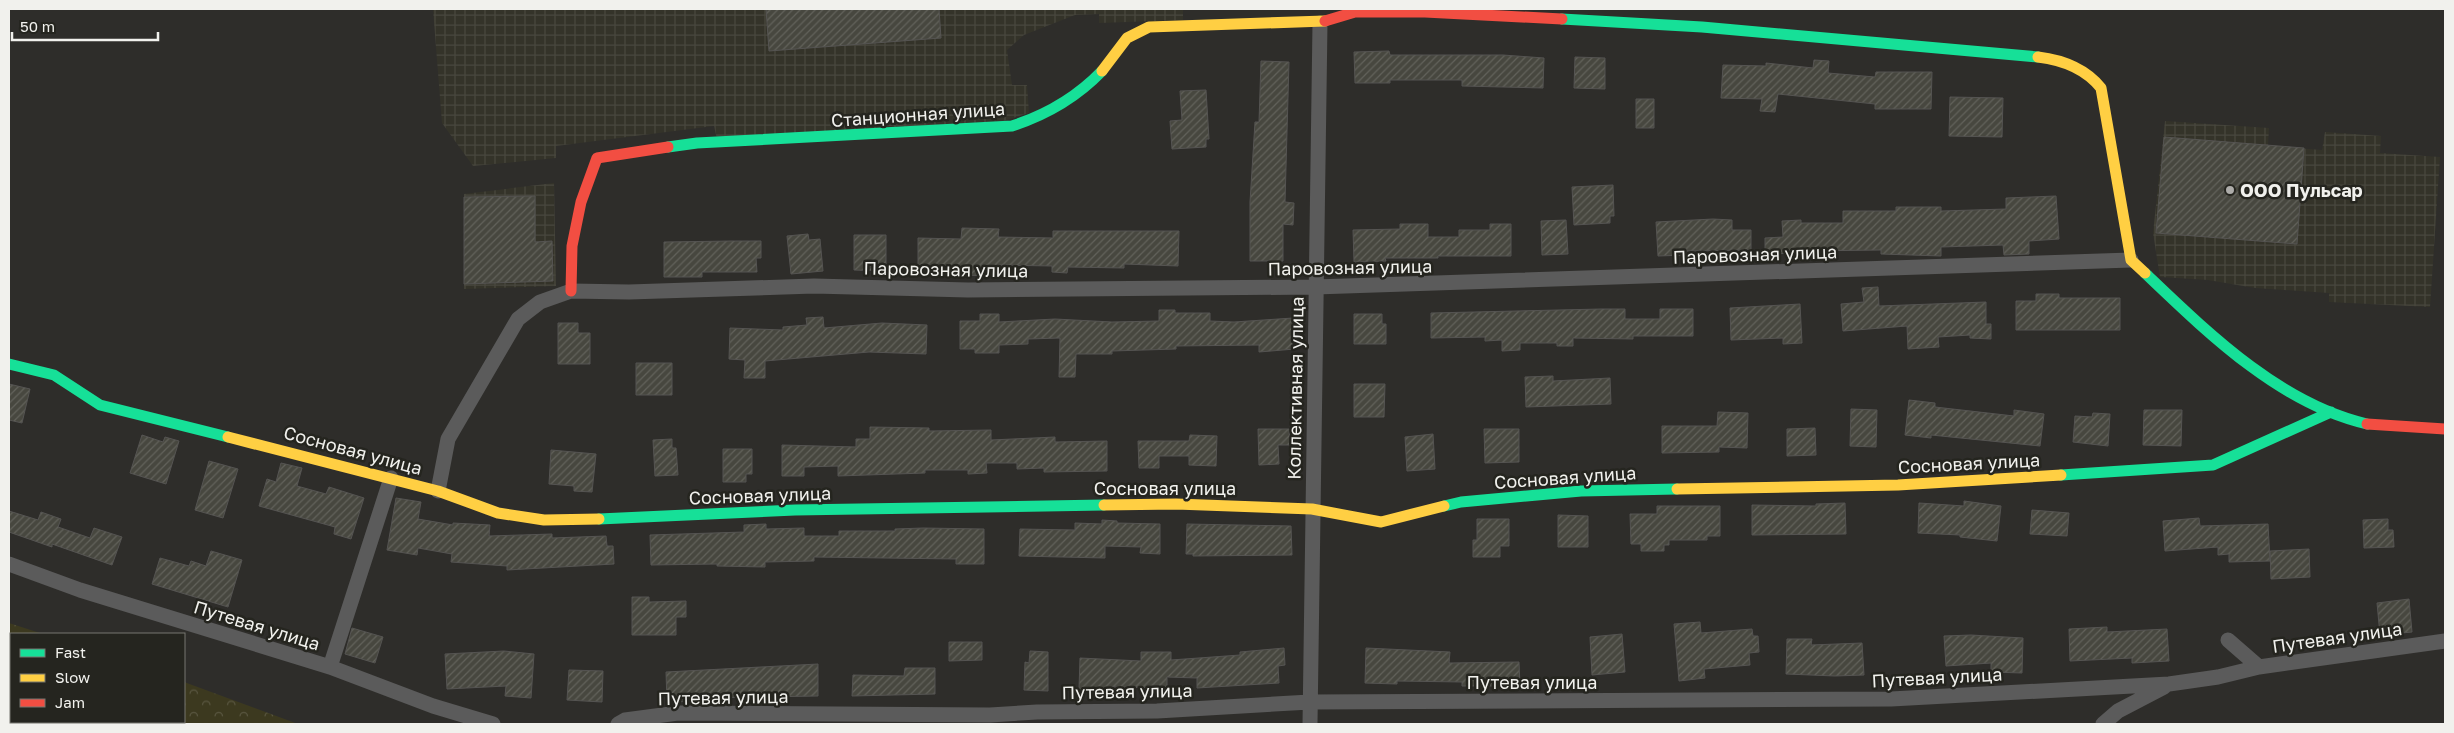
<svg xmlns="http://www.w3.org/2000/svg" width="2454" height="733" viewBox="0 0 2454 733" font-family="'Golos Text',sans-serif">
<style>
.industrial{fill:url(#industrial-grid)}
.forest{fill:url(#forest-crowns)}
.building{fill:url(#building-hatch);stroke:#555452}
.lines{fill:none;stroke-linecap:round;stroke-linejoin:round}
.street{stroke:#5b5b5b;stroke-width:15}
.fast{stroke:#16e098;stroke-width:11}
.slow{stroke:#ffcf43;stroke-width:11}
.jam{stroke:#f24e42;stroke-width:11}
.poi-dot{fill:#adaca9;stroke:#25251f;stroke-width:2}
.labels{text-anchor:middle;dominant-baseline:central;stroke-width:5;stroke-linejoin:round;paint-order:stroke}
.street-label{font-size:18px;fill:#f1f1ed;stroke:#25251f}
.poi-label{font-size:18px;font-weight:bold;fill:#f1f1ed;stroke:#25251f;text-anchor:start}
</style>
<defs>
<pattern id="industrial-grid" width="8" height="8" patternUnits="userSpaceOnUse" patternTransform="scale(1.25)"><rect width="8" height="8" fill="#343329"/><path d="M0 4h8M4 0v8" fill="none" stroke="#48473e"/></pattern>
<pattern id="forest-crowns" width="20" height="18" patternUnits="userSpaceOnUse" patternTransform="scale(1.25)"><rect width="20" height="18" fill="#3c391f"/><path d="M2 6a3 3 0 1 1 6 0M12 15a3 3 0 1 1 6 0" fill="none" stroke="#595640"/></pattern>
<pattern id="building-hatch" width="6" height="6" patternUnits="userSpaceOnUse" patternTransform="scale(1.25)"><rect width="6" height="6" fill="#47473f"/><path d="M-1 1l2-2M0 6l6-6M5 7l2-2" fill="none" stroke="#62625b"/></pattern>
</defs>
<rect width="100%" height="100%" fill="#2e2d2a"/>
<path class="industrial" d="M433,9H1183V20L1099,23V14L1075,15L1024,35L1007,50L1012,85H1027L1029,113L1003,121L717,139L714,126L556,146V158L473,166L442,123Z
M2165,121L2269,128L2268,146L2322,150L2325,132L2381,136L2380,153L2440,157L2430,307L2329,302V293L2255,288L2208,280L2160,277L2153,233Z
M554,183L556,286L464,289V194Z"/>
<path class="forest" d="M9,623L43,634H11V722H184V682L298,724H9Z"/>
<path class="building" d="M766,9H939L941,38L769,51Z
M1389,51L1390,55H1503L1544,58L1543,88L1462,86V80H1390V83H1355L1354,52Z
M1575,57L1605,58V89L1574,88Z
M1814,60L1829,61L1828,73L1875,77L1876,72H1932L1931,109H1875V104L1778,94L1775,112L1760,111L1762,99L1721,98L1723,65L1766,66V63L1813,68Z
M1261,61L1289,62L1285,202L1294,203L1293,225L1283,224V261H1250V202L1255,122H1259Z
M1206,90L1209,139H1206V147L1172,149L1170,121L1182,120L1180,91Z
M1950,97L2003,98L2002,137L1949,136Z
M1636,99H1654V128H1636Z
M2164,137L2304,148L2297,244L2156,233Z
M1613,185L1614,216H1610V223L1574,225L1572,187Z
M535,196V242L552,241L553,281L464,284V197Z
M2056,196L2059,239L2029,241V254L2004,255L2003,245L1941,247V256L1881,254V250L1802,251V253L1765,254V238L1783,237L1782,221L1801,220V223H1843V211H1896V207H1941V211L2006,209V198Z
M1713,219L1732,220V230H1751V250L1686,251L1687,255L1658,256L1656,222Z
M1566,220L1568,254L1542,255L1541,221Z
M1400,224H1428V237H1459V230H1490V224H1511V256H1438V258H1385L1386,261L1354,262L1353,230L1400,229Z
M962,228L999,229L998,237L1053,238V231H1179L1178,266L1124,264V268L1068,267L1067,273L1052,272V266L998,265L997,276L960,275V266L918,265V238L961,239Z
M808,234L809,240L820,239L823,271L791,274L787,236Z
M854,235H886V271L854,270Z
M731,241H761V258H756L757,272H702V277H664V242Z
M1878,287L1879,306L1986,302V324H1991V339L1970,338V335L1938,337L1939,347L1908,349L1907,326L1843,331L1841,304L1864,302L1862,288Z
M2036,294H2059V298H2120V330H2016V301H2036Z
M1800,304L1802,343L1783,344V338L1731,340L1730,308Z
M1601,309H1625V319H1660V309H1693V336H1633V339L1573,338V346H1557V343H1520V350L1502,351V340L1485,341V337L1431,338V313Z
M1159,310H1175V313H1210V321L1234,322L1293,318L1295,349L1259,352V345L1176,346V349L1112,351V354H1076L1075,377H1059L1060,338L1028,339V344L999,345V353H975V349H960V321H980V314H999V322L1055,319L1112,322L1159,321Z
M1354,314H1382V324H1386V344H1354Z
M823,317L824,328L882,323L927,325L926,354L869,352L765,361V378H744L745,360L729,359L730,328L783,330V327L807,325L806,318Z
M558,323H578V333H590V364H558Z
M636,363H672V395H636Z
M1553,376V381L1610,378L1611,404L1526,407L1525,377Z
M9,384L30,389L22,423L9,420Z
M1354,384H1385L1384,417H1354Z
M1909,400L1935,403V407L2014,416V410L2044,414L2040,446L1931,435V438L1905,435Z
M1851,409L1877,410L1876,447L1850,446Z
M2144,410H2182L2181,446L2143,445Z
M1718,412L1748,413L1747,448L1719,447V452L1662,453V426H1717Z
M2093,413L2110,414L2108,446L2073,442L2075,416L2092,417Z
M870,427L929,428V431L991,430V440L1055,437V442L1107,441V471L1044,472V468L1017,469V463H986L987,473L968,474V470H925V473L838,476V466L804,467V476H782V445L856,447V439H870Z
M1815,428L1816,455L1787,456V429Z
M1258,429H1289L1290,445H1278L1279,464L1259,465Z
M1484,429H1519V462L1485,463Z
M1433,434L1435,469L1407,471L1405,437Z
M142,435L163,442L165,437L179,441L166,484L130,473Z
M1190,435L1217,436L1216,466L1189,465V456H1159V468H1139L1138,441H1189Z
M672,439V448H676L678,475L655,476L653,440Z
M723,449H752V474H746V482H723Z
M551,450L596,454L592,492L574,491V486L549,484Z
M209,461L238,469L223,518L195,510Z
M281,463L302,468L297,486L326,494L329,487L364,498L351,539L334,534L335,527L259,506L267,479L276,482Z
M396,498L421,502L418,519L453,525V523L490,525L489,536L552,534V538L606,536L607,546H613L614,564L507,570V566L451,562L452,554L418,548L417,555L387,550Z
M1964,501L2001,506L1997,541L1960,537V535L1918,533L1919,503L1964,506Z
M1845,503L1846,534L1752,535V505L1816,506V504Z
M1657,506H1720V536H1707V540H1669V545H1664V551H1641V544H1631L1630,514H1657Z
M2032,510L2069,513L2067,536L2030,534Z
M9,511L38,520L41,512L61,519L58,527L90,538L94,528L122,537L112,565L52,544V547L9,532Z
M1558,515L1588,516V547H1558Z
M2199,518L2200,526L2268,524L2270,561L2229,562V554L2218,555V547L2165,551L2163,521Z
M1477,519H1509V546H1500V557H1473V540H1477Z
M2388,519V530H2393L2394,547L2364,548L2363,520Z
M1102,520L1117,521V523L1160,524V554L1140,553L1141,547L1105,546V558L1019,556L1020,529L1075,530V523L1102,524Z
M766,524V529L804,528V536H839V531H895V529L923,528L984,529V564H956V559L814,557V561L765,562V567L717,566V564L651,565L650,535L744,532V525Z
M1187,524L1291,526L1292,555L1193,556V554H1186Z
M2309,549L2310,577L2271,579L2270,551Z
M211,551L242,560L228,607L152,584L160,558L189,566L191,561L206,566Z
M632,597H649V602L686,601V617H676V635H632Z
M2409,599L2412,632L2380,635L2377,603Z
M1700,622L1701,633L1752,629L1753,636H1758L1759,652L1749,653L1750,665L1704,669L1705,678L1679,681L1674,624Z
M2107,627V632L2167,629L2169,661L2132,663V658L2070,661L2069,629Z
M352,628L383,637L375,663L345,654Z
M1622,634L1625,672L1592,675L1590,637Z
M1971,635L2023,638L2022,673L1991,672V663L1946,666L1944,636Z
M1787,639H1812L1811,645L1862,643L1864,675L1835,676L1786,674Z
M949,642H982V660L949,661Z
M1284,648L1285,665L1278,666L1279,683L1197,688V678L1167,677V688L1112,687V690L1079,689L1080,658L1141,661V652H1171V660L1240,655V652Z
M1366,648L1450,652L1449,663L1519,662L1520,686H1462V682L1397,681V684L1365,683Z
M504,651L534,654L531,698L505,696L506,686L447,689L445,654Z
M1030,651L1048,652V691L1024,690L1025,662L1029,663Z
M818,664V696L704,698V701L667,702L666,672Z
M905,668H935V694L852,696L853,675L904,676Z
M569,670L603,671L602,702L567,700Z"/>
<g class="lines">
<path class="street" d="M438,491L448,439L518,319L540,302L571,291L629,292L814,286L968,290L1315,287L2131,260
M9,564L80,590L330,667L433,706L493,724
M2228,640L2259,667
M330,667L391,478
M618,724L625,720L678,713L990,715L1037,712L1157,711L1310,702L1891,699L2169,684L2218,677L2259,667L2445,641
M1310,724L1320,23
M2103,724L2118,711L2164,687"/>
<path class="fast" d="M1562,19L1702,27L2038,57
M668,147L697,143L1012,126C1046,115 1077,97 1102,71
M2145,273C2208,333 2280,404 2367,424
M9,364L54,375L100,405L228,437
M2061,475L2213,465L2331,412
M1444,506L1461,502L1581,491L1677,489
M599,519L795,510L1104,505"/>
<path class="slow" d="M2038,57C2063,60 2085,68 2101,88L2131,260L2145,273
M1102,71L1127,38L1149,27L1325,21
M228,437L438,491L498,513L544,520L599,519
M1677,489L1898,485L2061,475
M1104,505L1176,504L1312,509L1381,522L1444,506"/>
<path class="jam" d="M1325,21L1355,12H1425L1562,19
M571,291L572,246L581,202L597,158L668,147
M2367,424L2445,429"/>
</g>
<circle class="poi-dot" cx="2230" cy="190" r="5"/>
<g class="labels">
<g class="street-label">
<text transform="translate(918 114) rotate(-4)">Станционная улица</text>
<text transform="translate(1755 254) rotate(-2)">Паровозная улица</text>
<text transform="translate(1350 267) rotate(-1)">Паровозная улица</text>
<text transform="translate(946 269) rotate(1)">Паровозная улица</text>
<text transform="translate(1295 388) rotate(-89)">Коллективная улица</text>
<text transform="translate(353 450) rotate(15)">Сосновая улица</text>
<text transform="translate(1969 463) rotate(-3)">Сосновая улица</text>
<text transform="translate(1565 477) rotate(-4)">Сосновая улица</text>
<text x="1165" y="488">Сосновая улица</text>
<text transform="translate(760 495) rotate(-2)">Сосновая улица</text>
<text transform="translate(257 625) rotate(17)">Путевая улица</text>
<text transform="translate(2337 637) rotate(-8)">Путевая улица</text>
<text transform="translate(1937 677) rotate(-3)">Путевая улица</text>
<text x="1532" y="682">Путевая улица</text>
<text transform="translate(1127 691) rotate(-1)">Путевая улица</text>
<text transform="translate(723 697) rotate(-1)">Путевая улица</text>
</g>
<g class="poi-label">
<text x="2240" y="190">ООО Пульсар</text>
</g>
</g>
<rect width="2454" height="733" fill="none" stroke="#f1f1ed" stroke-width="20"/>
<rect x="10" y="633" width="175" height="90" fill="#25251f" stroke="#777771"/>
<rect x="20" y="649" width="25" height="8" fill="#16e098" stroke="#777771"/>
<text x="55" y="658" font-size="15" fill="#f1f1ed">Fast</text>
<rect x="20" y="674" width="25" height="8" fill="#ffcf43" stroke="#777771"/>
<text x="55" y="683" font-size="15" fill="#f1f1ed">Slow</text>
<rect x="20" y="699" width="25" height="8" fill="#f24e42" stroke="#777771"/>
<text x="55" y="708" font-size="15" fill="#f1f1ed">Jam</text>
<path d="M12 32v8h146v-8" fill="none" stroke="#f1f1ed" stroke-width="2.5"/>
<text x="20" y="32" font-size="15" fill="#f1f1ed" stroke="#25251f" stroke-width="4" paint-order="stroke">50 m</text>
</svg>
